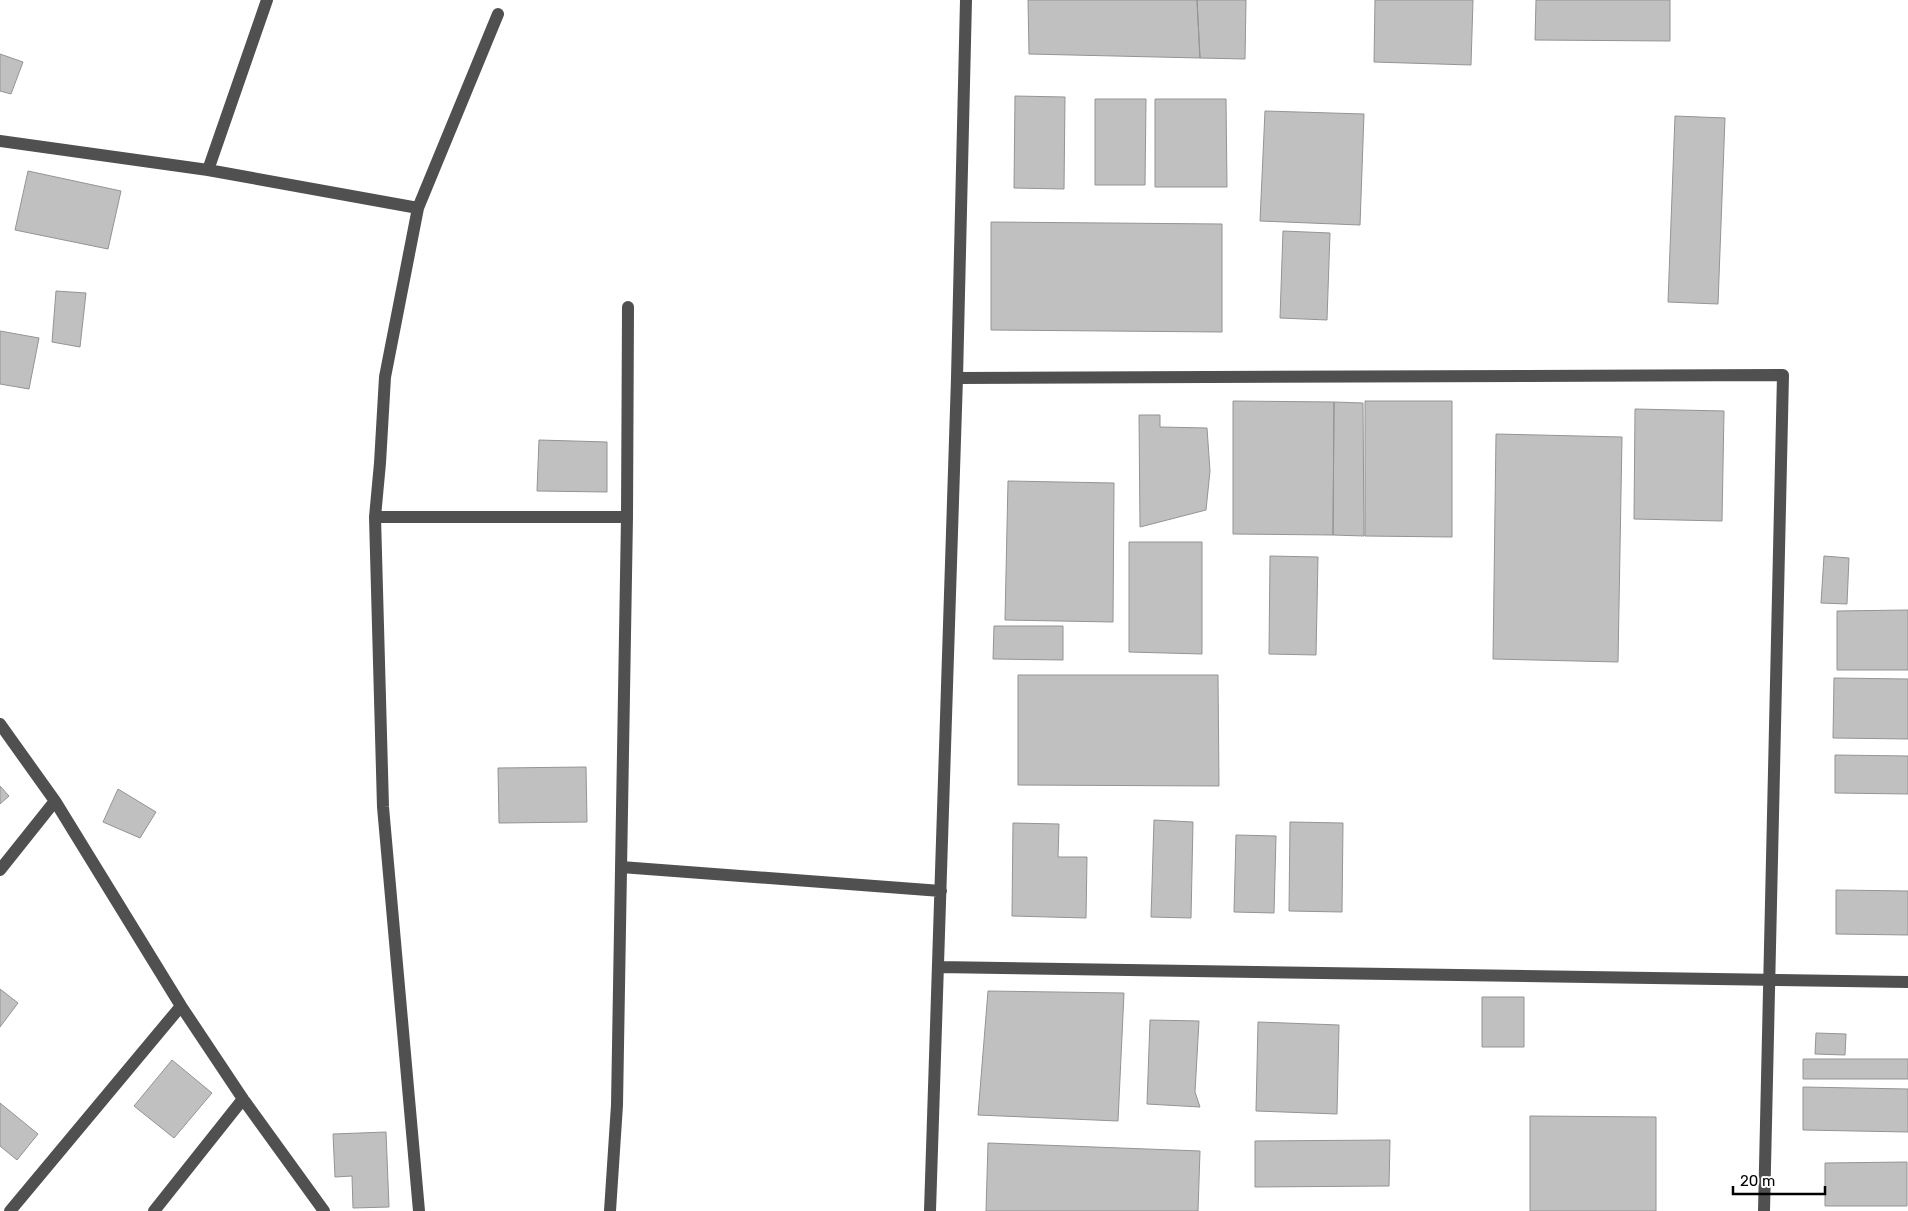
<svg xmlns="http://www.w3.org/2000/svg" width="1908" height="1211" viewBox="0 0 1908 1211" font-family="Rubik,sans-serif">
<style>
.building{fill:#c0c0c0;stroke:#949494}
.lines{fill:none;stroke-linecap:round;stroke-linejoin:round}
.minor{stroke:#505050;stroke-width:12}
</style>
<rect width="100%" height="100%" fill="#fff"/>
<path class="building" d="M1028,0H1197L1200,58L1029,54Z
M1197,0H1246L1245,59L1200,58Z
M1375,0H1473L1471,65L1374,62Z
M1536,0H1670V41L1535,40Z
M0,54L23,62L11,94L0,91Z
M1015,96L1065,97L1064,189L1014,188Z
M1095,99H1146L1145,185H1095Z
M1155,99H1226L1227,187H1155Z
M1265,111L1364,114L1360,225L1260,221Z
M1675,116L1725,118L1718,304L1668,302Z
M28,171L121,191L108,249L15,230Z
M991,222L1222,224V332L991,330Z
M1283,231L1330,233L1327,320L1280,318Z
M56,291L86,293L80,347L52,342Z
M0,331L39,338L29,389L0,384Z
M1233,401L1334,402L1333,535L1233,534Z
M1365,401H1452V537L1365,536Z
M1334,402L1363,403L1364,536L1333,535Z
M1635,409L1724,411L1722,521L1634,519Z
M1139,415H1160V427L1207,428L1210,471L1206,510L1140,527Z
M1496,434L1622,437L1618,662L1493,659Z
M539,440L607,442V492L537,491Z
M1008,481L1114,483L1113,622L1005,620Z
M1129,542H1202V654L1129,652Z
M1270,556L1318,557L1316,655L1269,654Z
M1824,556L1849,558L1847,604L1821,603Z
M1908,610V670H1837V611Z
M994,626H1063V660L993,659Z
M1018,675H1218L1219,786L1018,785Z
M1834,678L1908,679V739L1833,738Z
M1835,755L1908,756V794L1835,793Z
M586,767L587,822L499,823L498,768Z
M0,786L9,796L0,804Z
M118,789L156,812L140,838L103,822Z
M1154,820L1193,822L1191,918L1151,917Z
M1290,822L1343,823L1342,912L1289,911Z
M1013,823L1059,824L1058,857H1087L1086,918L1012,916Z
M1236,835L1276,836L1274,913L1234,912Z
M1836,890L1908,891V935L1836,934Z
M0,989L18,1003L0,1027Z
M988,991L1124,993L1118,1121L978,1115Z
M1482,997H1524V1047H1482Z
M1150,1020L1199,1021L1195,1092L1200,1107L1147,1104Z
M1258,1022L1339,1025L1337,1114L1256,1111Z
M1816,1033L1846,1034L1845,1055L1815,1054Z
M1803,1059H1908V1079H1803Z
M172,1060L212,1093L174,1138L134,1106Z
M1803,1087L1908,1089V1132L1803,1130Z
M0,1103L38,1134L17,1160L0,1146Z
M1530,1116L1656,1117V1211H1530Z
M386,1132L389,1207L353,1208L352,1176L335,1177L333,1134Z
M1390,1140L1389,1186L1255,1187V1141Z
M988,1143L1200,1151L1198,1211H986Z
M1907,1162V1206H1825V1163Z"/>
<g class="lines">
<path class="minor" d="M0,141L208,170L418,208
M208,170L267,0
M957,378L1783,375L1764,1211
M375,517H627
M0,724L55,801L181,1006L243,1099L324,1211
M621,867L941,891
M0,870L55,801
M938,967L1908,982
M10,1211L181,1006
M154,1211L243,1099
M419,1211L383,807L375,517L380,463L385,377L418,208L498,14
M610,1211L617,1105L627,517L628,307
M930,1211L957,378L966,0"/>
</g>
<path d="M1733 1186v8h92v-8" fill="none" stroke="#000000" stroke-width="2.5"/>
<text x="1740" y="1186" font-size="15" fill="#000000" stroke="#ffffff" stroke-width="4" paint-order="stroke">20 m</text>
</svg>
